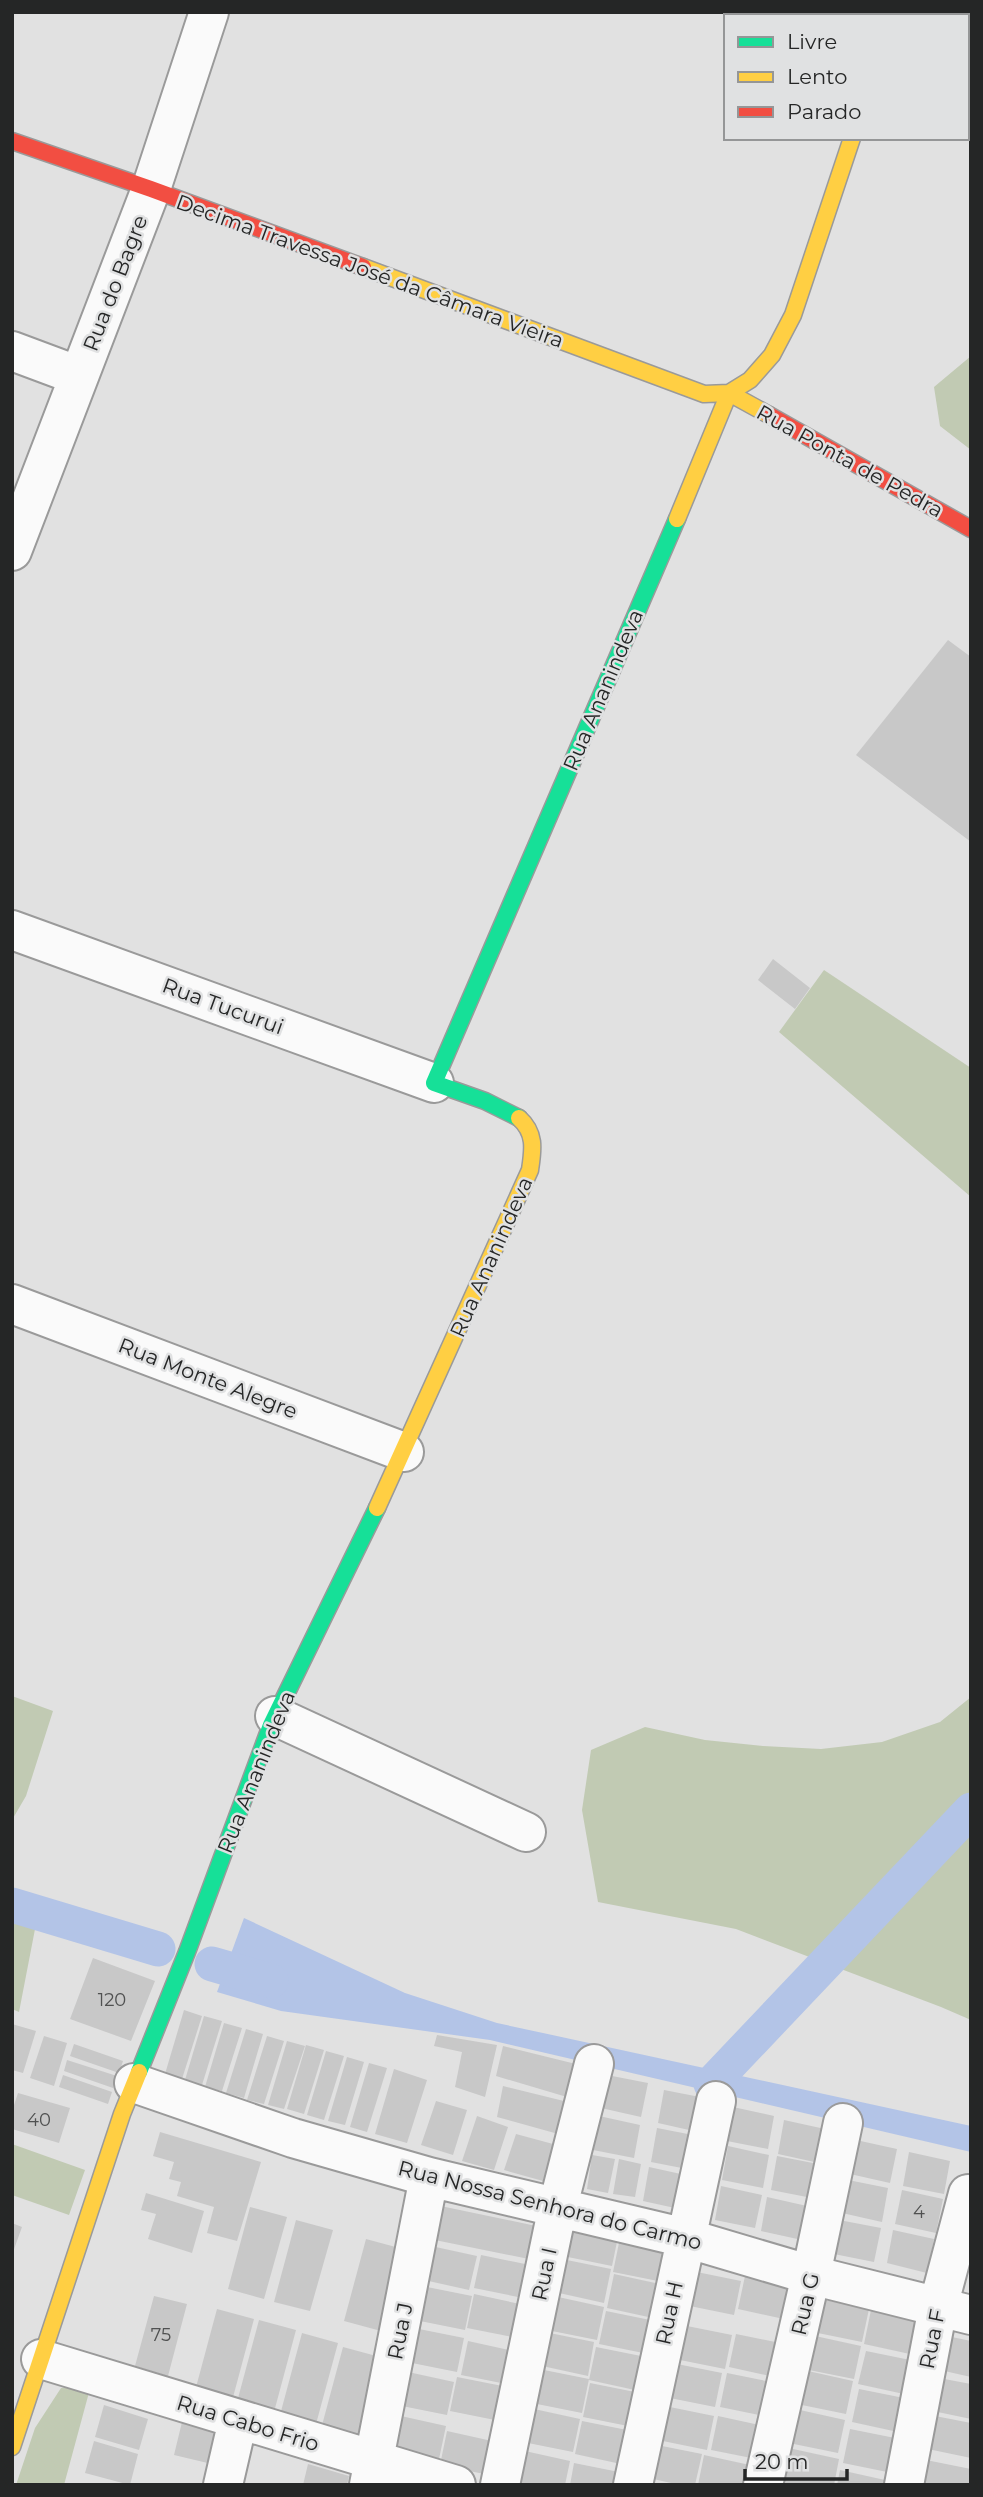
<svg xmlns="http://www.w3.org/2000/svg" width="983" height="2497" viewBox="0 0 983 2497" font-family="Montserrat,sans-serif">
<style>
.green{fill:#c1cab3}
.water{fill:#b3c4e7}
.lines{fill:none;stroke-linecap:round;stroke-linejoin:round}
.canal{stroke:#b3c4e7;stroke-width:35}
.building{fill:#c8c8c8}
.street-casing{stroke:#9a9a9a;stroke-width:42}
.fast-casing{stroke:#9a9a9a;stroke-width:19}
.slow-casing{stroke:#9a9a9a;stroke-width:19}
.jam-casing{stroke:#9a9a9a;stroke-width:19}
.street{stroke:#fafafa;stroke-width:38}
.fast{stroke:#16e098;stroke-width:16}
.slow{stroke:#ffcf43;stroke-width:16}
.jam{stroke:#f24e42;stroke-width:16}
.labels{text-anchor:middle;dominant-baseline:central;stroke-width:5;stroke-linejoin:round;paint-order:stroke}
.number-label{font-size:18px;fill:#505151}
.street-label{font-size:21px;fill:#252626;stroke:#e0e1e2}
</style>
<rect width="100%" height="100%" fill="#e1e1e1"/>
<path class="green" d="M971,356V450L940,426L934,387Z
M824,970L971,1068V1197L779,1032Z
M12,1696L53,1711L26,1796L12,1820Z
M971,1697V2020L941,2007L736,1929L598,1902L582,1810L591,1750L645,1727L705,1740L763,1746L821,1749L882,1742L940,1722Z
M12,1917L36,1924L19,2012L12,2009Z
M12,2144L85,2170L69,2215L12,2195Z
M91,2385L64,2485H16L35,2428L61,2388Z"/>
<path class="water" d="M244,1918L405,1993L497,2023L971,2126V2152L490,2040L281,2011L217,1992Z"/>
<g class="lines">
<path class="canal" d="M12,1905L158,1949
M212,1964L271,1981
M711,2084L971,1810"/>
</g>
<path class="building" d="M948,640L971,657V842L856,755Z
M773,959L810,988L795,1009L758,980Z
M93,1958L155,1981L131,2041L70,2019Z
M184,2010L202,2016L182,2079L165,2074Z
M204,2016L222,2021L202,2085L185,2080Z
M224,2023L242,2028L222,2091L205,2087Z
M12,2024L36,2031L23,2073L12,2070Z
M246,2029L263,2034L244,2098L226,2093Z
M437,2035L497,2045L485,2097L455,2087L462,2052L434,2046Z
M44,2036L67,2043L54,2086L30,2078Z
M267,2036L284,2041L264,2104L247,2100Z
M287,2041L305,2046L284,2109L268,2105Z
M74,2044L123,2061L119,2073L70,2056Z
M306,2045L324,2050L304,2114L287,2109Z
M503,2046L584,2066L577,2100L496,2076Z
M326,2051L344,2056L324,2120L307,2115Z
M347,2057L364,2062L345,2125L328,2121Z
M67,2060L117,2076L113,2088L64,2071Z
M369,2063L387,2068L367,2132L350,2127Z
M394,2069L427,2080L407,2143L375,2134Z
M63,2075L112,2092L108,2104L59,2087Z
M607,2075L648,2083L641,2117L601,2108Z
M503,2086L576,2104L569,2137L497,2117Z
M664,2090L705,2098L698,2132L658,2123Z
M18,2093L70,2108L59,2143L12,2129V2111Z
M436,2101L467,2110L453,2155L421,2145Z
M733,2107L774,2116L768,2149L727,2141Z
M477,2116L508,2127L494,2170L462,2161Z
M599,2116L640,2125L634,2158L593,2150Z
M784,2120L825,2129L819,2163L778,2154Z
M657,2128L698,2136L692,2170L651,2162Z
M160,2132L261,2162L237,2241L207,2233L214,2207L177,2196L181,2182L169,2179L174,2162L153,2156Z
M516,2134L553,2144L543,2181L504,2170Z
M856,2140L897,2149L890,2183L850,2174Z
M728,2146L769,2155L763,2188L722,2180Z
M909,2152L950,2161L944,2194L903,2186Z
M592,2155L615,2159L608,2193L587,2189Z
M777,2156L818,2164L812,2198L771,2190Z
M619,2159L641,2164L635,2197L613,2194Z
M649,2167L690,2176L684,2210L643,2201Z
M848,2180L888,2188L882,2222L842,2213Z
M721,2186L762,2195L755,2228L715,2220Z
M902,2190L943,2199L936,2233L895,2224Z
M146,2193L204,2211L192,2253L148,2239L156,2214L141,2210Z
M767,2197L807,2206L802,2240L761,2231Z
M431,2204L541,2227L534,2260L425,2238Z
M250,2207L287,2217L264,2299L228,2289Z
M296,2220L333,2230L310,2311L274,2302Z
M839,2220L881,2228L874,2262L834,2254Z
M565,2221L619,2232L612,2266L558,2255Z
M12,2223L22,2227L13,2252H12Z
M893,2230L934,2239L927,2273L887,2263Z
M620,2238L675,2249L668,2283L613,2272Z
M366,2239L403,2249L381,2331L344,2321Z
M422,2244L477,2256L469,2290L415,2278Z
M481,2255L535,2266L528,2299L474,2288Z
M557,2258L611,2269L604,2303L550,2291Z
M687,2270L741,2281L734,2315L680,2304Z
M614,2274L669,2286L662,2320L607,2308Z
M745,2276L800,2287L793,2321L738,2309Z
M417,2285L472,2296L465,2330L410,2319Z
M474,2294L529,2306L522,2339L467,2328Z
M549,2295L604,2307L597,2340L542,2329Z
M154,2296L187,2304L168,2376L135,2366Z
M815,2298L869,2309L862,2342L808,2331Z
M217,2309L254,2319L232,2401L195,2391Z
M871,2310L926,2322L919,2356L864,2344Z
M606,2311L660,2322L653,2355L599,2344Z
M259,2320L296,2330L274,2412L237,2402Z
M677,2324L732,2335L725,2369L670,2358Z
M409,2327L464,2338L457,2372L402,2361Z
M540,2331L594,2342L588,2376L533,2364Z
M302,2333L338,2343L316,2424L280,2415Z
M736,2334L790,2345L783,2379L729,2367Z
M806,2334L861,2346L854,2379L799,2368Z
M947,2336L971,2341V2377L940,2370Z
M468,2341L523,2353L516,2386L461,2375Z
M343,2347L380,2357L357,2439L321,2429Z
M596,2347L651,2358L644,2392L589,2380Z
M866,2351L920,2362L913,2396L858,2384Z
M667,2362L722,2373L715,2407L660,2396Z
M534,2368L589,2379L582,2413L527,2402Z
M799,2369L853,2381L846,2414L792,2403Z
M399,2370L454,2382L447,2415L392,2404Z
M727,2373L781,2384L774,2418L720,2407Z
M457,2377L512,2388L505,2422L450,2411Z
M939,2378L971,2384V2419L933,2411Z
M590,2383L645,2394L638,2428L583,2417Z
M859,2389L914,2400L907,2434L852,2422Z
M104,2405L148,2419L139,2450L95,2437Z
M660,2405L714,2416L707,2450L653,2439Z
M525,2407L580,2419L573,2452L518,2441Z
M791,2408L845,2420L838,2453L784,2442Z
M392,2414L446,2426L439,2459L384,2447Z
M930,2415L971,2423V2458L923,2448Z
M718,2416L773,2428L766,2461L711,2450Z
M582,2421L637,2432L630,2466L575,2454Z
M182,2422L224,2433L216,2465L174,2455Z
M850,2429L905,2440L897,2474L843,2463Z
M447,2431L501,2443L494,2476L440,2465Z
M94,2441L138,2454L130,2485L85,2473Z
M647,2443L702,2454L695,2485H680L640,2476Z
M784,2447L839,2459L834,2485H797L777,2481Z
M516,2449L570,2461L565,2485H517Z
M704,2455L759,2467L755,2485H698Z
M921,2459L971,2469V2485H915Z
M574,2463L629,2474L627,2485H570Z
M308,2464L349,2476L347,2485H303Z
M840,2470L894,2482V2485H837Z"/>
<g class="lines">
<defs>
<path id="street" d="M771,12L779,16
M894,16L895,12
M12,351L79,376
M12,551L151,189L209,12
M12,930L434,1083
M12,1304L404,1452
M275,1716L526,1832
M134,2083L293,2138L429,2177L686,2238L811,2275L971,2315
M41,2359L456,2485
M223,2485L238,2420
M369,2485L429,2177
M500,2485L558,2206L594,2064
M633,2485L716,2101
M763,2485L811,2275L843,2123
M904,2485L938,2307L968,2194"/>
<path id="fast" d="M519,1118L485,1101L434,1083L677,519
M139,2072L187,1952L271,1725L377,1508"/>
<path id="slow" d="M363,267L704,394L729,393L769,415
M677,519L729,393L750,380L772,355L793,315L852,138
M377,1508L530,1170C533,1150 536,1133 519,1118
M12,2447L122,2114L139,2072"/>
<path id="jam" d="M12,141L151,189L363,267
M769,415L971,529"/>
</defs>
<use href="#street" class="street-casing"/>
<use href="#fast" class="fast-casing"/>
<use href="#slow" class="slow-casing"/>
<use href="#jam" class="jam-casing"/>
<use href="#street" class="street"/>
<use href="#fast" class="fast"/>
<use href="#slow" class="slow"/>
<use href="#jam" class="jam"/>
</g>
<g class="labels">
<g class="number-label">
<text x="112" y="2000">120</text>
<text x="39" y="2120">40</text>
<text x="919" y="2212">4</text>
<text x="161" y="2335">75</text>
</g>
<g class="street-label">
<text transform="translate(370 271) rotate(20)">Decima Travessa José da Câmara Vieira</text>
<text transform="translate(115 283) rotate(-69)">Rua do Bagre</text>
<text transform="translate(850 461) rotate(29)">Rua Ponta de Pedra</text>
<text transform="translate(603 690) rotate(-67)">Rua Ananindeva</text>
<text transform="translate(223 1006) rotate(20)">Rua Tucurui</text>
<text transform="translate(491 1257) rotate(-66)">Rua Ananindeva</text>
<text transform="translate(208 1378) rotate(21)">Rua Monte Alegre</text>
<text transform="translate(256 1772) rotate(-68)">Rua Ananindeva</text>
<text transform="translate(550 2205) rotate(14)">Rua Nossa Senhora do Carmo</text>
<text transform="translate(544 2274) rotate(-78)">Rua I</text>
<text transform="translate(805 2304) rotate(-77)">Rua G</text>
<text transform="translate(669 2313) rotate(-78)">Rua H</text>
<text transform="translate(400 2331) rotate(-79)">Rua J</text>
<text transform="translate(932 2339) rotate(-79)">Rua F</text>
<text transform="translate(248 2423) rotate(17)">Rua Cabo Frio</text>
</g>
</g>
<rect width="983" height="2497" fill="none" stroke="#252626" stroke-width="28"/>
<rect x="724" y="14" width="245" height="126" fill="#e0e1e2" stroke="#959697" stroke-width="2"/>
<rect x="738" y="37" width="35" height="10" fill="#16e098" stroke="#959697" stroke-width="2"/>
<text x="787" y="49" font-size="21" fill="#252626">Livre</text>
<rect x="738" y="72" width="35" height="10" fill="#ffcf43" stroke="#959697" stroke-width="2"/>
<text x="787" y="84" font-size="21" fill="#252626">Lento</text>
<rect x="738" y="107" width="35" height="10" fill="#f24e42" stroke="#959697" stroke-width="2"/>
<text x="787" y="119" font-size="21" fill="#252626">Parado</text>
<path d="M745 2469v10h102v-10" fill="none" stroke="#252626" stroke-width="3.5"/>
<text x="755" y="2469" font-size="21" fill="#252626" stroke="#e0e1e2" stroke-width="5" paint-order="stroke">20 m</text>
</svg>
